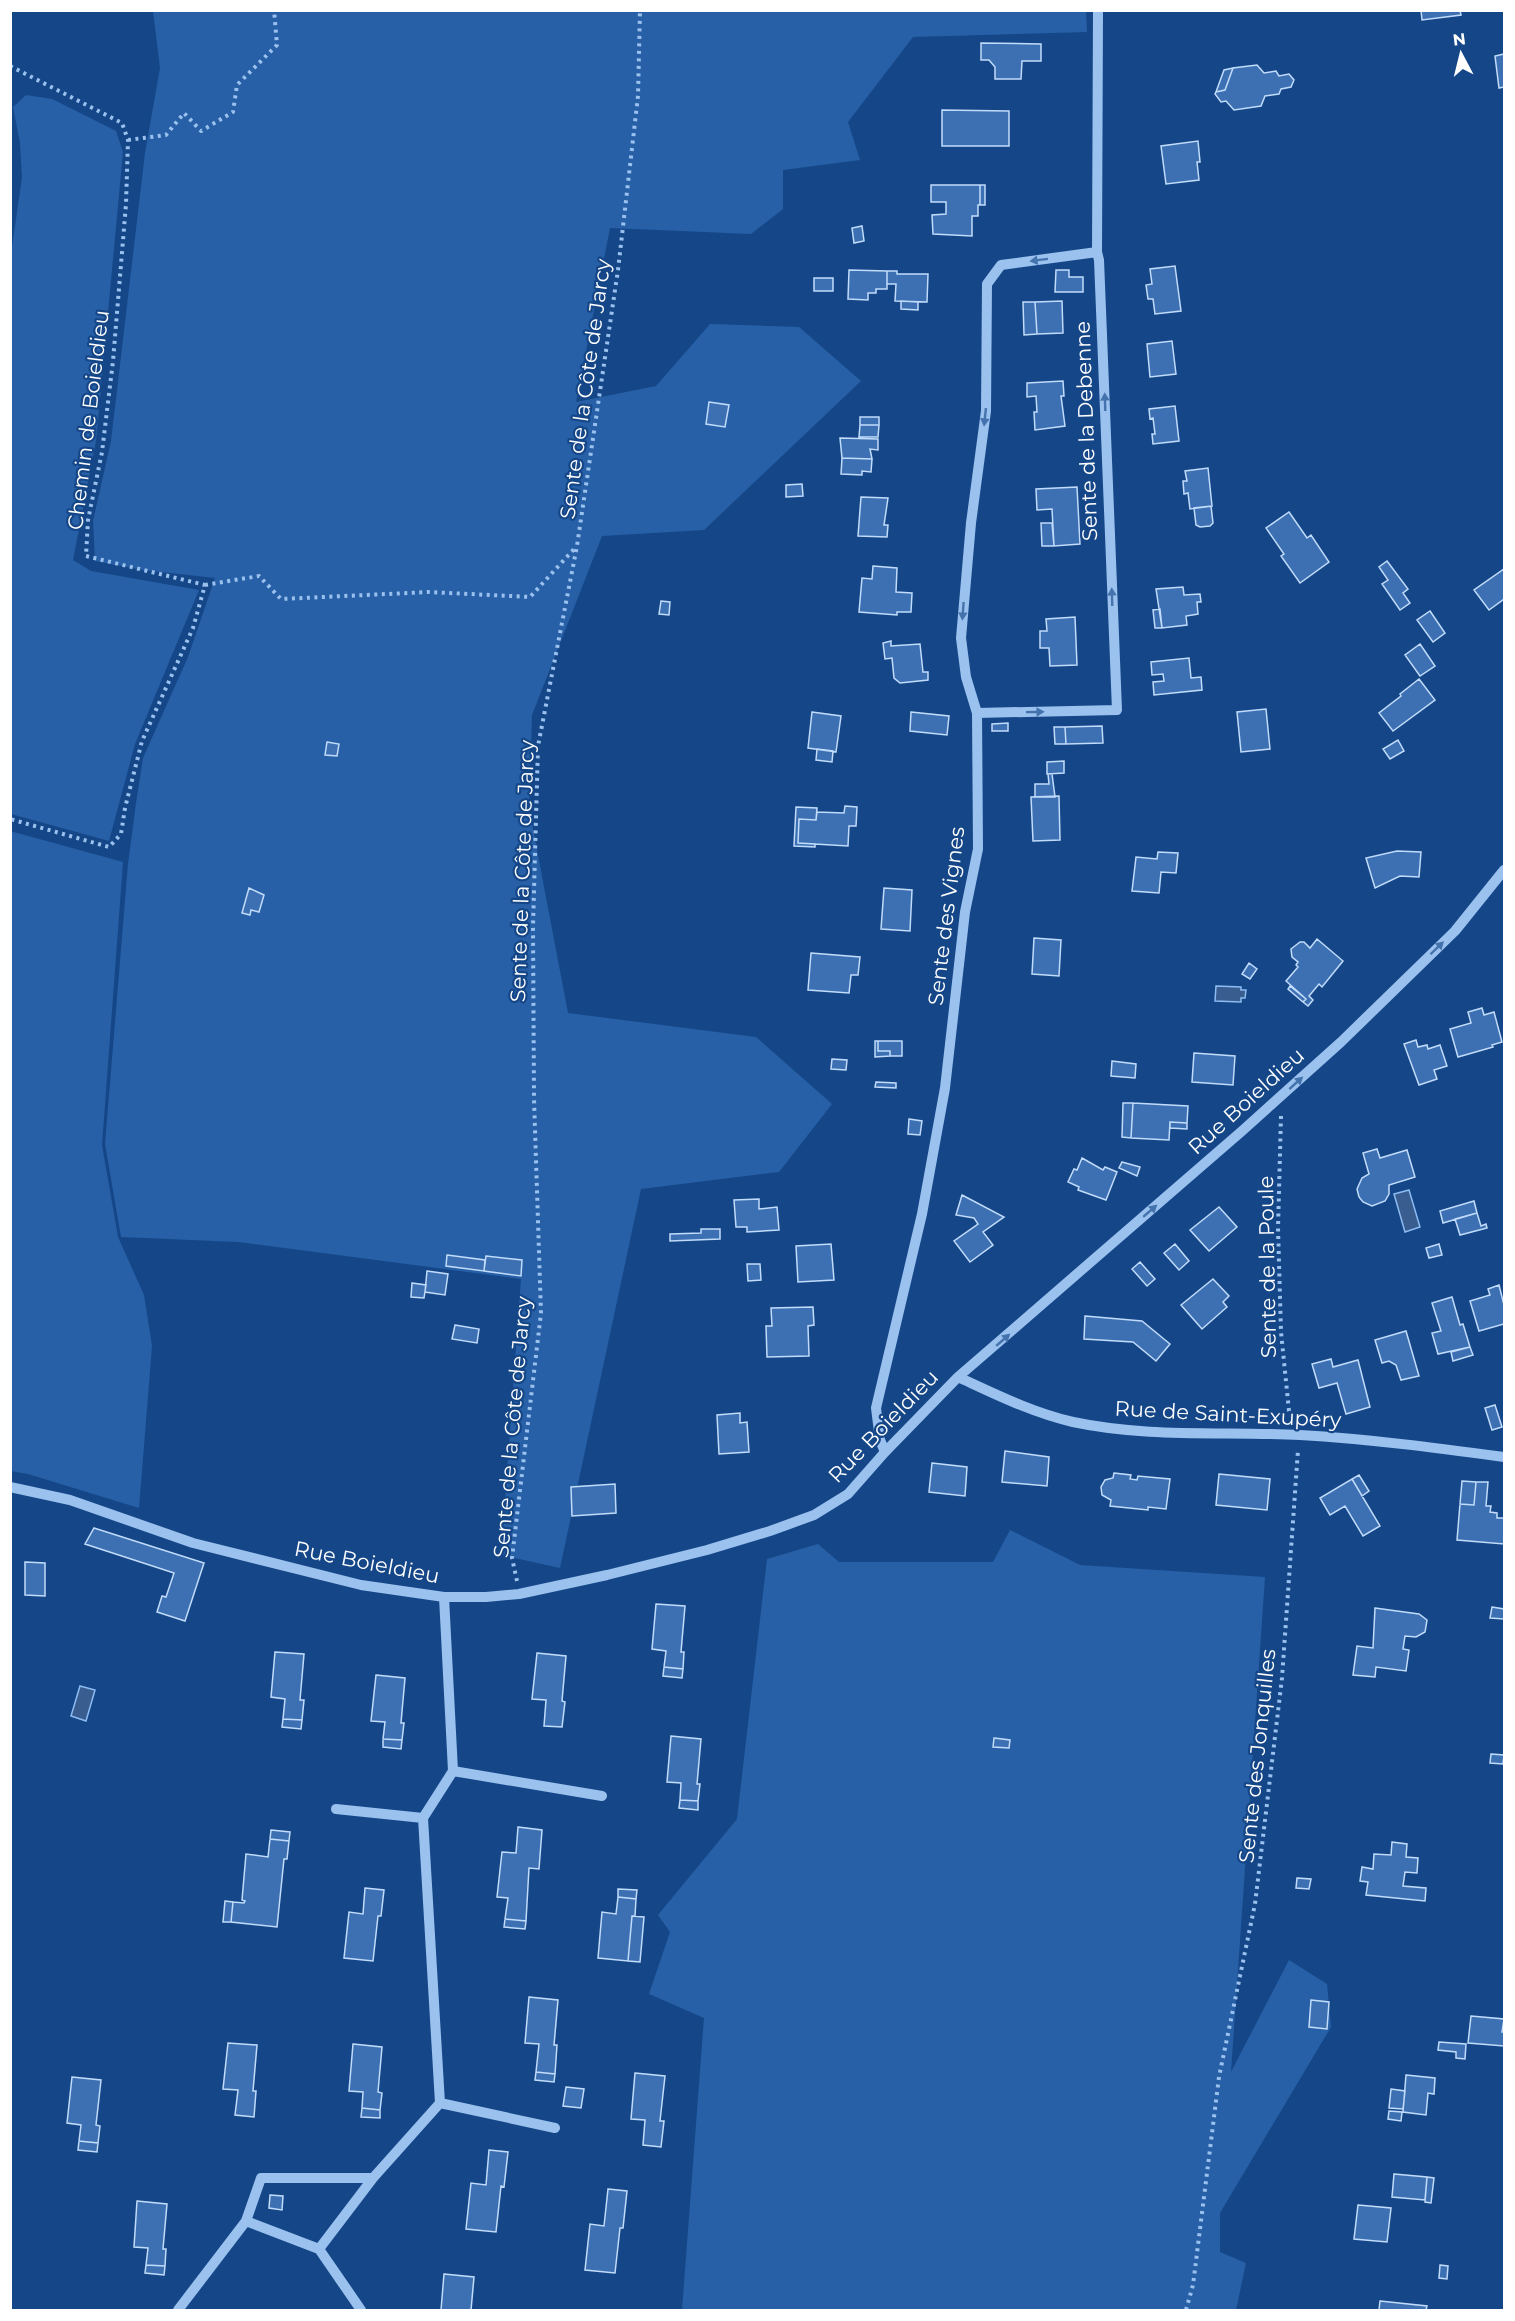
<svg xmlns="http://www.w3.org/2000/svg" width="1515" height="2321" viewBox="0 0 1515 2321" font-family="Montserrat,sans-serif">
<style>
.green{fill:#2760a7}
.water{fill:#385d8e;stroke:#8dbbf2;stroke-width:1.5}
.building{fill:#3d70b2;stroke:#c1dbfb;stroke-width:1.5}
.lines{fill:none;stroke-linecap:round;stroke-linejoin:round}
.path{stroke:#9bc1ef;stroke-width:4;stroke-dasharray:3 4.5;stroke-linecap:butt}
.minor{stroke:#9bc1ef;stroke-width:10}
.oneway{fill:#4472ac}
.labels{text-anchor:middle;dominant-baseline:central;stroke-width:4.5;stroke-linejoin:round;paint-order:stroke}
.street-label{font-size:21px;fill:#fff;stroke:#154788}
</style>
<rect width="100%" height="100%" fill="#154788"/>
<path class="green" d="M153,11H1086L1087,32L913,37L848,122L860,160L783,170V209L751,234L610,228L576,402L656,386L710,324L799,327L861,381L704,530L602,536L532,715L529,808L568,1013L756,1037L832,1104L779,1172L641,1189L560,1568L501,1555L521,1279L238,1242L121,1237L105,1144L128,864L136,803L143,758L188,657L215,578L143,570L95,561L93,521L111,441L145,153L160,68Z
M26,95L52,99L116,131L123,152L96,441L73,560L91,571L199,590L135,744L109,841L11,814L10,260L22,178L20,143L13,107Z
M10,831L123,862L102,1145L118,1237L144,1295L152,1346L139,1508L28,1474L11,1471Z
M1010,1530L1080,1565L1265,1577L1231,2072L1289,1960L1327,1984L1331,2027L1220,2213V2252L1246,2263L1236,2310H682L704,2018L649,1994L670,1932L658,1915L737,1819L767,1559L818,1544L839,1562H993Z"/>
<path class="water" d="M1216,986L1241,987V990H1246L1245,998H1241V1002L1215,1001Z
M1409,1190L1420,1227L1405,1232L1394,1194Z
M80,1686L95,1690L86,1721L71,1716Z"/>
<path class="building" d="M1421,10H1460L1461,15L1422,20Z
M981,43L1041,44V61H1022L1021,79H995V67L989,60H981Z
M1504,54V87L1499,88L1495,56Z
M1257,65L1264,73L1276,71L1279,76L1289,74L1294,80L1291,87L1281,89L1279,94L1265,96L1261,106L1234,110L1226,101L1221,102L1215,94L1216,92L1225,90L1233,68Z
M1233,68L1225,90L1216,92L1224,70Z
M942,110L1009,111V146H942Z
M1198,141L1200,162H1197L1199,180L1166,184L1161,146Z
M931,185H980V205H978V216H972V236L933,234L932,215L946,214V202H931Z
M980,185H985V205H980Z
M862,226L864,241L854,243L852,228Z
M1175,266L1181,311L1155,314L1153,299H1148L1146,285L1152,284L1150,269Z
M849,270L887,271V289H876V293H868V300L848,299Z
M1056,270H1069V277H1083V292H1055Z
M887,271H897V274H928L927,302L895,301L896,284H887Z
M814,278H833V291H814Z
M901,301L918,302V310L901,309Z
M1062,301L1063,333L1037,334L1035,302Z
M1023,302H1035L1037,334L1024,335Z
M1172,341L1176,374L1150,377L1147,344Z
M1063,381L1064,396H1061L1065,426L1035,430L1034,412H1037L1036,396L1027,397V383Z
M709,402L729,405L725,427L706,424Z
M1175,406L1179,441L1153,444L1152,434H1155L1153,418L1150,419L1149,409Z
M860,417H879V425H860Z
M860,425H879L878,437H859Z
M840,438L878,439V450L870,449L872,459L842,458Z
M842,458L872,459L871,472L862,471V475L841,474Z
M1208,468L1212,506L1190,509L1188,493L1184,494L1183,481H1187L1185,471Z
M802,484L803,496L786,497V485Z
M1077,487L1080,544L1054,546L1052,509L1037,510L1036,489Z
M861,497L888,498L884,525H888L887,537L858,536Z
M1211,506L1213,523L1210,526L1200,527L1196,525L1194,508Z
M1289,512L1307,538L1311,535L1329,562L1300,583L1281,556L1284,554L1266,528Z
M1041,523H1052L1054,546H1042Z
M1387,561L1408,589L1403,593L1410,603L1400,610L1382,584L1388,580L1379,567Z
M873,566L897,568L896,592L912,593L911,612H897V615L859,612L862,578L872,579Z
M1504,569V599L1489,610L1474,590Z
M1183,587L1184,595L1200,594L1201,602H1197L1198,614L1186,616L1187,625L1162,628L1156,589Z
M661,601L670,602L669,615L659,614Z
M1160,609L1162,628H1155L1153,610Z
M1430,611L1445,633L1433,642L1417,620Z
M1075,617L1077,665L1050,666L1049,648H1040V631H1047L1046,619Z
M891,641V646L920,644L923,672H928V680L900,683L894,678L892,658L885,659L883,643Z
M1420,644L1435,666L1420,676L1405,655Z
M1189,658L1191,678L1201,677L1202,690L1154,695L1153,682L1164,681L1163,674L1152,675L1151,662Z
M1419,679L1435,700L1393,731L1379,713L1401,696L1400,694Z
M1266,709L1270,749L1241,752L1237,712Z
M812,712L841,716L836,752L808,748Z
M911,712L949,716L947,735L910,731Z
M1008,723V731H992V724Z
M1102,726L1103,743L1066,744L1065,727Z
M1054,727H1065L1066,744H1055Z
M1398,740L1404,751L1390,759L1383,749Z
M327,742L339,744L337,756L325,755Z
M817,749L833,751L832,762L816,760Z
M1064,761V773L1047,774V762Z
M1048,774H1052L1055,797H1035V784H1049Z
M1059,796L1060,840L1033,841L1031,797Z
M845,806L857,807L856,826H849L848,846L798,843L799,819L816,820L817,812L844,813Z
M796,807L817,808L816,820L799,819L798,843L815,844V847L794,846Z
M1397,851L1421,852L1419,877L1400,876L1375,888L1366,858Z
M1158,852L1178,853L1176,873L1161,872L1159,893L1132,891L1136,857L1157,859Z
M249,888L264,895L259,912L251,910L250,915L242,913Z
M884,888L912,890L910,931L881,929Z
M1034,938L1061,940L1059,976L1032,974Z
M1317,939L1343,961L1322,987L1319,984L1309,996L1313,1000L1308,1006L1303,1002L1306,999L1286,981L1298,967L1296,965L1298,962L1292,957L1291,949L1300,942H1304L1310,948Z
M811,953L860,957L858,975H851L849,993L808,990Z
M1249,963L1257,969L1250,979L1242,974Z
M1290,986L1306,999L1303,1002L1288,989Z
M1482,1008L1484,1015L1494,1012L1502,1042L1492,1045L1493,1047L1458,1057L1450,1029L1471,1023L1468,1012Z
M1416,1040L1418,1047L1427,1045L1428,1049L1440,1045L1447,1066L1434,1070L1437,1079L1419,1085L1404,1044Z
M875,1041H878V1051H890V1056L875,1057Z
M878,1041H902V1056H890V1051H878Z
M1194,1053L1235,1056L1233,1085L1192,1082Z
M832,1059L847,1060L846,1070L831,1069Z
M1112,1061L1136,1064L1135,1078L1111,1076Z
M876,1082L896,1083V1088L875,1087Z
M1123,1103H1133L1131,1138L1122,1137Z
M1133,1103L1188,1106L1187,1123L1170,1122L1169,1140L1131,1138Z
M909,1119L922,1121L920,1135L908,1134Z
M1170,1122L1187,1123V1129L1170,1128Z
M1377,1149L1380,1158L1407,1150L1415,1177L1389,1185V1194L1385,1201L1372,1206L1363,1202L1359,1197L1357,1189L1362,1178L1369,1174L1363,1153Z
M1082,1158L1103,1170L1105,1167L1117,1172L1106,1200L1078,1190L1079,1187L1068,1182L1074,1169L1077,1170Z
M1122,1162L1140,1167L1137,1176L1119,1168Z
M962,1195L1004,1217L983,1232L993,1245L970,1262L954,1241L978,1224L974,1218L956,1215Z
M759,1199V1209L777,1207L779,1230L747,1232V1227H736L734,1200Z
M1474,1201L1477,1213L1443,1223L1440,1211Z
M1219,1207L1237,1227L1209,1251L1190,1230Z
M1477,1213L1481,1226L1486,1224L1487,1228L1460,1235L1455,1219Z
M701,1229H720V1239L670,1241V1234L701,1233Z
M831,1244L834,1280L798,1282L796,1246Z
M1175,1244L1189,1261L1179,1270L1164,1253Z
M1439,1244L1442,1255L1429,1258L1426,1248Z
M447,1255L485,1260L484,1271L446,1266Z
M486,1256L522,1260L521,1276L484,1271Z
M1140,1262L1155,1279L1147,1286L1132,1269Z
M747,1264H760L761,1280L748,1281Z
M427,1271L448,1274L445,1295L425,1292Z
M1213,1279L1229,1296L1223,1302L1227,1307L1202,1329L1181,1305Z
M412,1283L426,1285L424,1298L411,1297Z
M1499,1285L1504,1305V1324L1479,1331L1470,1301L1490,1295L1488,1289Z
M1452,1297L1460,1325L1463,1324L1470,1347L1438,1354L1432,1333L1441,1331L1432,1303Z
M813,1307L814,1325L808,1326L809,1356L767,1357L766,1326H772L771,1308Z
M1085,1316L1142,1321L1170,1344L1156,1361L1133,1342L1084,1339Z
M455,1325L479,1329L477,1343L452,1339Z
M1406,1331L1419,1376L1401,1380L1396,1365L1389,1361L1382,1363L1375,1340Z
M1470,1347L1473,1355L1453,1361L1451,1352Z
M1331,1359L1333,1367L1358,1360L1370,1407L1346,1414L1337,1383L1319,1388L1312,1364Z
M1495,1405L1502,1427L1492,1430L1485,1408Z
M740,1413V1423L747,1422L749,1452L719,1454L717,1415Z
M1005,1451L1049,1457L1047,1486L1002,1482Z
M932,1463L967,1467L965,1496L929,1492Z
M1114,1473L1131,1475L1130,1479L1137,1480L1138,1476L1170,1479L1166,1509L1148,1507V1510L1110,1506L1111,1500L1102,1495L1101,1487L1105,1480L1113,1478Z
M1219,1474L1270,1479L1267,1510L1216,1505Z
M1359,1475L1369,1491L1362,1496L1352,1479Z
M1352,1479L1380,1526L1363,1536L1345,1506L1330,1515L1320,1498Z
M1462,1481L1476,1482L1474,1505L1460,1504Z
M1476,1482H1488L1486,1506H1491L1490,1512L1497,1513V1518H1504V1544L1457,1540L1460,1504L1474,1505Z
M615,1484L616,1513L572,1516L571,1487Z
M94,1528L204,1563L185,1621L157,1612L162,1596L166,1597L174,1573L85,1544Z
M25,1562L45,1563V1596L25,1595Z
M656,1604L685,1606L681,1652H684L683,1669L664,1667L666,1651L652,1649Z
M1492,1607L1504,1609V1619L1490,1618Z
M1375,1608L1419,1614L1427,1620L1425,1632L1416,1637L1405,1636L1403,1649L1409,1650L1406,1671L1376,1667L1375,1677L1353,1675L1357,1646L1373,1648Z
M275,1652L304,1654L300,1700H304L302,1720L283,1719L285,1699L271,1697Z
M537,1653L566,1656L562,1701L565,1702L562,1727L544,1726L546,1700L532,1699Z
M664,1667L683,1669L682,1678L663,1676Z
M376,1675L405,1678L401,1723H404L402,1740L383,1739L385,1722L371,1721Z
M283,1719L302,1720L301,1729L282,1727Z
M671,1736L701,1739L697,1784H700L698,1801L680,1800L681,1783L667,1782Z
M994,1738L1010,1740L1009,1748L993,1747Z
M383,1739L402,1740L401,1749L383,1747Z
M1491,1754L1504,1755L1503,1764L1490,1763Z
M680,1800L698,1801V1810L679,1808Z
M518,1827L542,1830L539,1869L529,1868L526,1921L505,1919L508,1898L497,1897L502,1852L516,1853Z
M271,1830L290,1832L289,1841L270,1839Z
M270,1839L289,1841L287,1859H284L277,1927L231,1922L233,1902L244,1903L245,1901L242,1900L246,1854L268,1857Z
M1392,1842L1407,1844L1406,1857L1418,1858L1417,1873L1405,1872L1403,1886L1426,1888L1425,1901L1366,1895L1368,1882L1360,1881L1362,1867L1373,1869L1374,1854L1391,1855Z
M1297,1878L1311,1879L1309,1889L1296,1888Z
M365,1888L384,1890L381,1916H378L373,1961L344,1958L349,1912L363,1914Z
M618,1889L637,1890L636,1899L618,1897Z
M618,1897L636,1899L635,1916H632L628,1961L598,1958L602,1912L616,1914Z
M225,1901L233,1902L231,1922H223Z
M632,1916L644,1917L640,1962L628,1961Z
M505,1919L526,1921L525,1929L504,1927Z
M529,1997L558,2000L554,2045H557L555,2074L536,2072L539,2044L525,2043Z
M1311,2000L1329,2002L1327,2029L1309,2027Z
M1471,2016L1504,2019L1502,2032H1504V2046L1468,2043Z
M1439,2042L1466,2044L1465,2059L1456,2058V2052L1438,2050Z
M228,2043L257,2045L253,2091H256L254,2117L235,2115L238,2090L223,2089Z
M353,2044L382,2047L378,2092L382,2093L380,2110L362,2108L363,2092L349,2091Z
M536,2072L555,2074L554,2082L535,2080Z
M635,2073L665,2076L660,2121H664L661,2147L643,2145L645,2120L631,2119Z
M1406,2075L1435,2078L1434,2094L1428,2093L1426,2115L1403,2112Z
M72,2077L101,2080L96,2125L100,2126L98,2143L79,2141L81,2125L67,2123Z
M566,2087L584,2089L581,2108L563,2106Z
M1391,2089L1405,2091L1403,2109L1389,2108Z
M362,2108L380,2110V2118L361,2117Z
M1389,2111L1402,2112L1401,2121L1388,2119Z
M79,2141L98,2143L97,2152L78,2150Z
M489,2150L508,2152L504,2187L501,2186L496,2232L466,2229L471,2183L486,2185Z
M1394,2174L1427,2177L1425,2200L1392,2197Z
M1427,2177L1434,2178L1431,2203L1425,2202Z
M608,2189L627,2191L623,2228H620L615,2273L585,2270L590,2224L604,2226Z
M270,2195L283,2196L282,2210L269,2208Z
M137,2201L167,2204L163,2249H166L165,2266L146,2265L148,2248L134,2247Z
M1358,2205L1391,2208L1387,2242L1354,2239Z
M146,2265L165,2266L164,2275L145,2273Z
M1440,2265L1448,2266L1447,2279L1439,2278Z
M444,2274L474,2277L471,2310H441Z
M1380,2301L1427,2306L1426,2310H1379Z"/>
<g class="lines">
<path class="path" d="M10,66L122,123L128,140L126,204L113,361L102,452L88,520L86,556L205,585L193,628L142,741L125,808L121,834L109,847L10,819
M128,140L166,135L184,113L201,131L233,112L237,85L277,45L274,10
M205,585L259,576L281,599L429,592L530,597L576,547
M1281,1116L1278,1228L1281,1332L1289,1411L1293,1420
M517,1581L512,1558L541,1313L534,1099L533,927L538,746L577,546L618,270L638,96L640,10
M1186,2310L1193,2285L1219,2077L1255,1904L1282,1678L1298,1450"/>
<path class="minor" d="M977,713L1117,710L1099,260L1097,252L1098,10
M958,1377C995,1394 1033,1413 1073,1422C1148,1438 1224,1431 1300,1435C1369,1439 1437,1448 1504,1457
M885,1452L880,1440L876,1408L922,1214L945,1088L965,912L978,849L977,713L966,677L961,638L971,523L986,411L987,284L1001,265L1097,252
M10,1487L70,1500L193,1543L361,1585L444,1597H486L519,1594L607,1575L707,1550L770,1531L814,1515L848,1494L885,1452L958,1377L1242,1131L1341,1042L1455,931L1504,870
M444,1597L453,1771L423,1818L440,2103L555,2128
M453,1771L602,1796
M336,1809L423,1818
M246,2221L319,2249
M178,2310L246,2221L261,2178H373L440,2103
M361,2310L319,2249L373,2178"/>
</g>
<defs><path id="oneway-solid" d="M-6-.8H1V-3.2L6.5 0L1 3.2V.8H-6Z" transform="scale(1.5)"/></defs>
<g class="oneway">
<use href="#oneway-solid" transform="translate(1039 260) rotate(173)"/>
<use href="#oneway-solid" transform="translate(1105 402) rotate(-92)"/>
<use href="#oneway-solid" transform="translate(985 417) rotate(96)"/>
<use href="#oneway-solid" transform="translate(1112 597) rotate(-92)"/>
<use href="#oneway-solid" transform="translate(963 611) rotate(94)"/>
<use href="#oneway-solid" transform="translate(1035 712) rotate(-1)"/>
<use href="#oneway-solid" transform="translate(1437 948) rotate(-44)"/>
<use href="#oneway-solid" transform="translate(1296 1083) rotate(-42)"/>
<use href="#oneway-solid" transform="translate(1150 1211) rotate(-41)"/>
<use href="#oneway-solid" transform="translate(1003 1340) rotate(-41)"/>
</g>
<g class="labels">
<g class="street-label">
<text transform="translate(585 389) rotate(-82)">Sente de la Côte de Jarcy</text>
<text transform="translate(88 420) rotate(-83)">Chemin de Boieldieu</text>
<text transform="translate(1086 431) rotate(-92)">Sente de la Debenne</text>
<text transform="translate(522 871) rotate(-88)">Sente de la Côte de Jarcy</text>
<text transform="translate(946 916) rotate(-83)">Sente des Vignes</text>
<text transform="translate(1246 1101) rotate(-42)">Rue Boieldieu</text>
<text transform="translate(1267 1267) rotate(-91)">Sente de la Poule</text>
<text transform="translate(1228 1414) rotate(3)">Rue de Saint-Exupéry</text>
<text transform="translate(883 1426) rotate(-46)">Rue Boieldieu</text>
<text transform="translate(512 1427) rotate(-85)">Sente de la Côte de Jarcy</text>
<text transform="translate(367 1562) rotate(11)">Rue Boieldieu</text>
<text transform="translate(1257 1756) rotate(-84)">Sente des Jonquilles</text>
</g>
</g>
<rect width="1515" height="2321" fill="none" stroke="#ffffff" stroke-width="24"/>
<g transform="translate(1461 54) rotate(353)" stroke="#154788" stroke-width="4.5" paint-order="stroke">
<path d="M0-4.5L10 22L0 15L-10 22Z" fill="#ffffff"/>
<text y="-9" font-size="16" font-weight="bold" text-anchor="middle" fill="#ffffff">N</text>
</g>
</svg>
